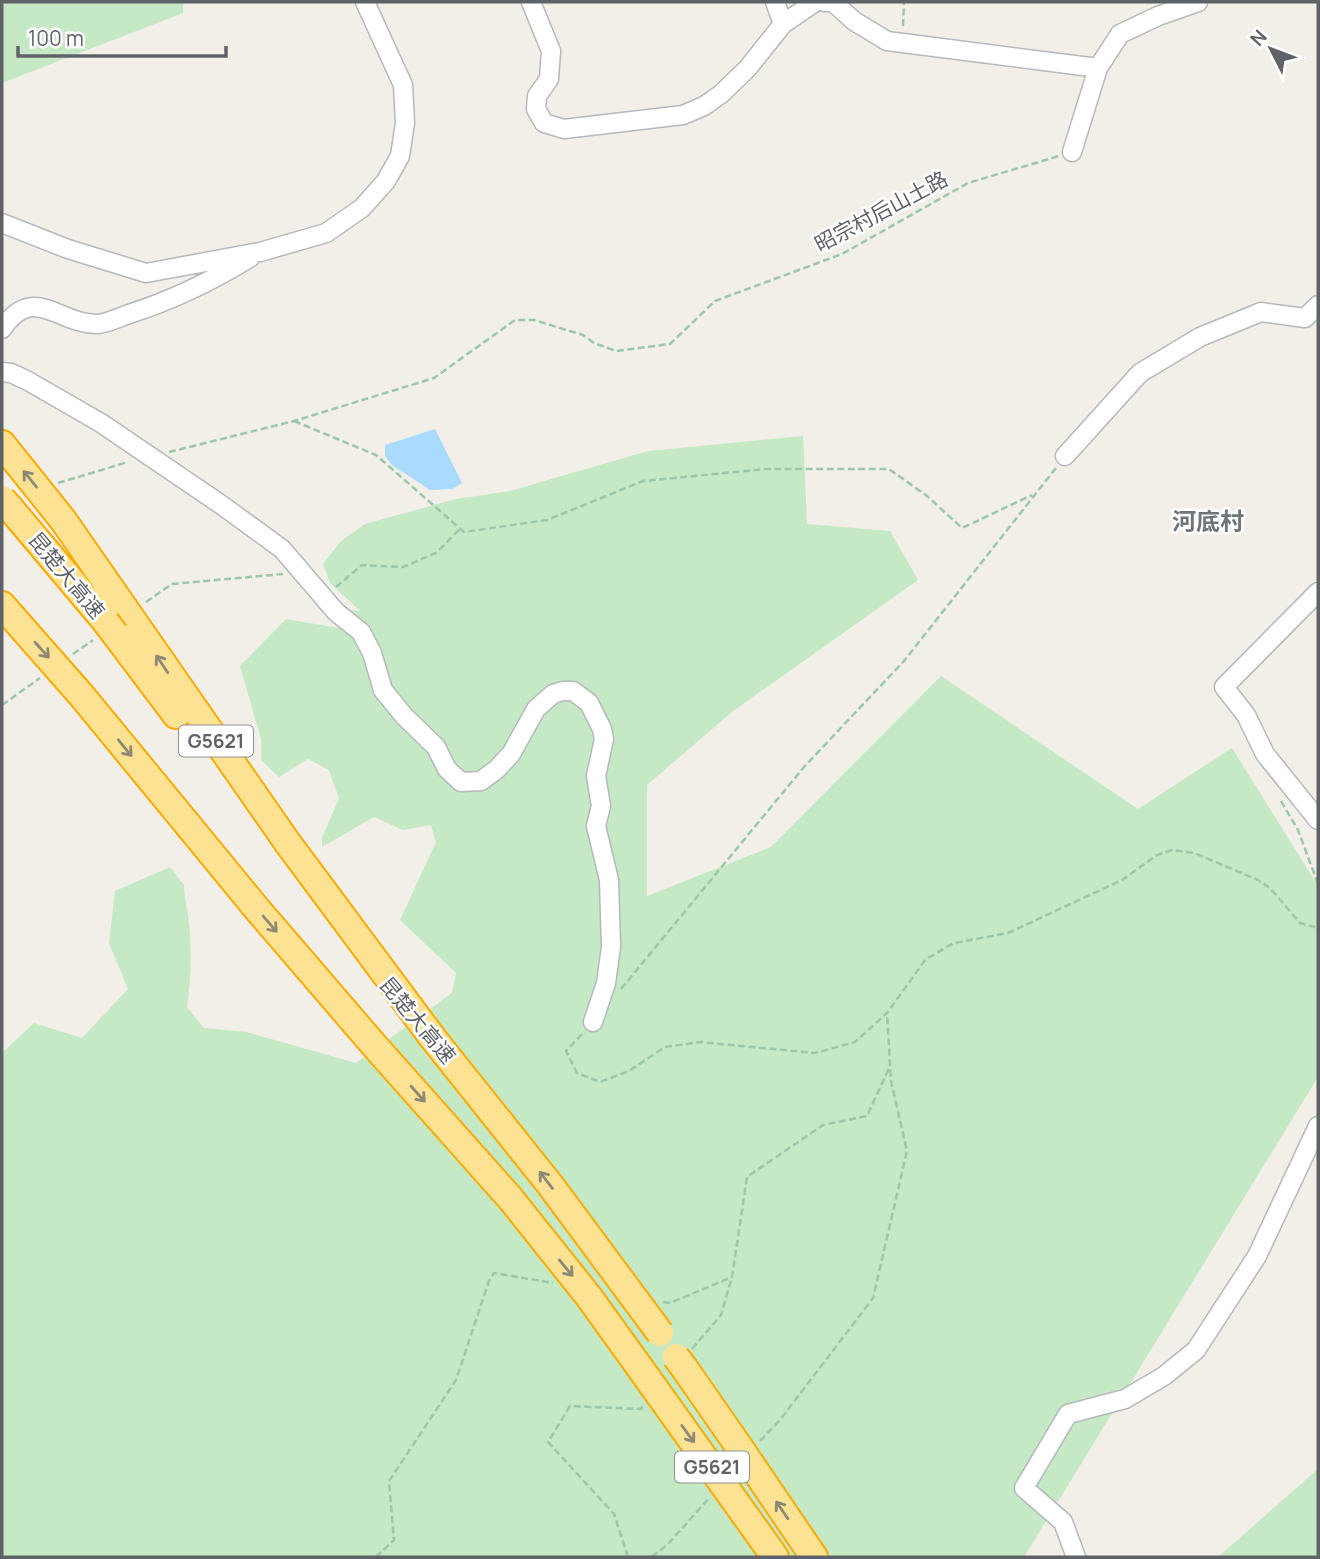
<svg xmlns="http://www.w3.org/2000/svg" width="1320" height="1559" viewBox="0 0 1320 1559" font-family="Manrope,'Noto Sans SC',sans-serif">
<style>
.green{fill:#c5e8c5}
.water{fill:#aadaff}
.lines{fill:none;stroke-linecap:round;stroke-linejoin:round}
.minor-casing{stroke:#b5b8bc;stroke-width:21}
.highway-casing{stroke:#f9ab00;stroke-width:30}
.path{stroke:#9cc7a9;stroke-width:2.5;stroke-dasharray:7 3.5;stroke-linecap:butt}
.minor{stroke:#fff;stroke-width:18}
.highway{stroke:#fde293;stroke-width:26}
.highway-bridge-casing{stroke:#f9ab00;stroke-width:30;stroke-linecap:butt}
.highway-bridge{stroke:#fde293;stroke-width:26}
.oneway{stroke:#8e8975}
.labels{text-anchor:middle;dominant-baseline:central;stroke-width:5;stroke-linejoin:round;paint-order:stroke}
.shield{fill:#fff;stroke:#8f9295;stroke-width:2}
.shield-label{font-size:19px;font-weight:bold;fill:#5f6368}
.street-label{font-size:21px;fill:#5f6368;stroke:#fff}
.quarter-label{font-size:24px;font-weight:bold;fill:#70757a;stroke:#fff}
</style>
<rect width="100%" height="100%" fill="#f1efe8"/>
<path class="green" d="M2,2H183V13L2,83Z
M803,436L807,524L890,531L918,580L733,711L647,785V896L771,847L941,676L1138,809L1232,748L1318,886V1077L1024,1557H2V1053L34,1023L82,1038L128,989L109,943L115,891L170,867L184,885C184,899 188,910 189,923C192,952 191,979 187,1007L204,1028L246,1032L356,1063L452,993L456,973L400,920L436,842L431,825L403,830L374,817L322,847V838L339,798L329,770L308,759L279,777L261,760V739L240,666L286,619L338,628L351,610L360,611L330,583L323,564L341,541L365,524L456,499L510,491L648,451Z
M1318,1469V1557H1218Z"/>
<path class="water" d="M435,429L462,483L452,489L430,490L392,465L385,456V445Z"/>
<g class="lines">
<defs>
<path id="minor" d="M531,2L551,51L549,79L537,96L536,109L544,123L564,129L683,115L704,106L721,94L747,69L783,24L815,2
M775,2L783,24
M824,2H833L854,21L887,41L1098,68L1120,34L1158,16L1198,2
M1072,152L1098,68
M2,223L68,249L146,273L260,252L326,233L362,208L386,181L400,156L405,123L403,85L365,2
M2,329C34,282 58,325 98,324C108,323 120,317 129,314C173,300 212,281 251,257
M2,372L11,373L28,381L101,423L223,506L282,549L336,612L361,632L372,653L383,690L404,716L436,747L447,769L461,782L481,781L497,769L511,754L536,709L553,694L563,691H573L589,703L602,729L604,739L596,776L601,806L596,826L609,880L611,947L606,983L593,1022
M1065,456L1140,373L1200,337L1261,312L1305,318L1318,305
M1318,592L1224,687L1246,715L1265,754L1318,820
M1076,1557L1063,1522L1024,1488L1068,1414L1125,1399L1164,1376L1196,1350L1257,1256L1318,1126"/>
<path id="highway" d="M2,444L63,520L287,842L432,1037
M10,508L106,622
M2,605L82,696L257,909L373,1044
M115,634L176,715
M685,1369L742,1451
M648,1379L775,1557
M750,1463L814,1557"/>
</defs>
<use href="#minor" class="minor-casing"/>
<use href="#highway" class="highway-casing"/>
<path class="path" d="M903,26L904,2
M294,421L376,455L464,532L547,520L643,481L766,469H889L927,496L962,528L1032,495
M169,452L294,421L434,378L515,320H534L583,335L594,343L616,351L670,344L715,301L842,254L968,183L1059,156
M58,483L128,462
M336,587L362,565L403,567L436,553L460,529
M146,602L172,584L283,574
M73,654L93,640
M2,705L40,678
M1281,801L1298,830L1318,884
M621,989L804,767L904,661L1056,468
M582,1034L566,1051L577,1073L600,1082L629,1071L665,1047L700,1042L815,1053L855,1042L887,1013L926,959L954,943L1008,933L1122,880L1157,855L1172,850L1194,853L1258,880L1270,888L1300,923L1318,928
M663,1302L670,1303L732,1277L747,1177L823,1125L867,1116L890,1066
M692,1349L721,1315L732,1277
M760,1441L780,1420L873,1298L907,1151L891,1081L887,1013
M376,1557L394,1540L389,1481L456,1380L489,1281L494,1273L553,1283
M628,1557L614,1514L548,1442L570,1406L641,1409L643,1406
M652,1557L668,1544L710,1497"/>
<use href="#minor" class="minor"/>
<use href="#highway" class="highway"/>
<defs>
<path id="highway-bridge" d="M2,499L10,508
M106,622L115,634
M432,1037L551,1186L660,1333
M373,1044L510,1198L589,1297L648,1379
M676,1357L685,1369
M742,1451L750,1463"/>
</defs>
<use href="#highway-bridge" class="highway-bridge-casing"/>
<use href="#highway-bridge" class="highway-bridge"/>
</g>
<defs><path id="oneway-shaft" d="M-6 0H5M1.5-3L5.5 0L1.5 3" fill="none" stroke-width="1.6" stroke-linecap="round" stroke-linejoin="round" transform="scale(1.75)"/></defs>
<g class="oneway">
<use href="#oneway-shaft" transform="translate(30 479) rotate(-129)"/>
<use href="#oneway-shaft" transform="translate(42 650) rotate(48)"/>
<use href="#oneway-shaft" transform="translate(162 664) rotate(-124)"/>
<use href="#oneway-shaft" transform="translate(125 748) rotate(51)"/>
<use href="#oneway-shaft" transform="translate(270 924) rotate(49)"/>
<use href="#oneway-shaft" transform="translate(418 1094) rotate(48)"/>
<use href="#oneway-shaft" transform="translate(546 1180) rotate(-128)"/>
<use href="#oneway-shaft" transform="translate(566 1268) rotate(51)"/>
<use href="#oneway-shaft" transform="translate(688 1434) rotate(54)"/>
<use href="#oneway-shaft" transform="translate(782 1510) rotate(-124)"/>
</g>
<g class="labels">
<g class="shield">
<rect x="179" y="725.5" width="74" height="31" rx="5"/>
<rect x="675" y="1451.5" width="74" height="31" rx="5"/>
</g>
<g class="shield-label">
<text x="216" y="741">G5621</text>
<text x="712" y="1467">G5621</text>
</g>
<g class="street-label">
<text transform="translate(881 211) rotate(-28)">昭宗村后山土路</text>
<text transform="translate(67 575) rotate(50)">昆楚大高速</text>
<text transform="translate(418 1020) rotate(50)">昆楚大高速</text>
</g>
<g class="quarter-label">
<text x="1208" y="520">河底村</text>
</g>
</g>
<rect width="1320" height="1559" fill="none" stroke="#5f6368" stroke-width="7"/>
<g transform="translate(1271 49) rotate(312)" stroke="#ffffff" stroke-width="5" paint-order="stroke">
<path d="M0-5L12 26L0 18L-12 26Z" fill="#5f6368"/>
<text y="-10" font-size="19" font-weight="bold" text-anchor="middle" fill="#5f6368">N</text>
</g>
<path d="M18 46v10h208v-10" fill="none" stroke="#5f6368" stroke-width="3.5"/>
<text x="28" y="46" font-size="21" fill="#5f6368" stroke="#ffffff" stroke-width="5" paint-order="stroke">100 m</text>
</svg>
